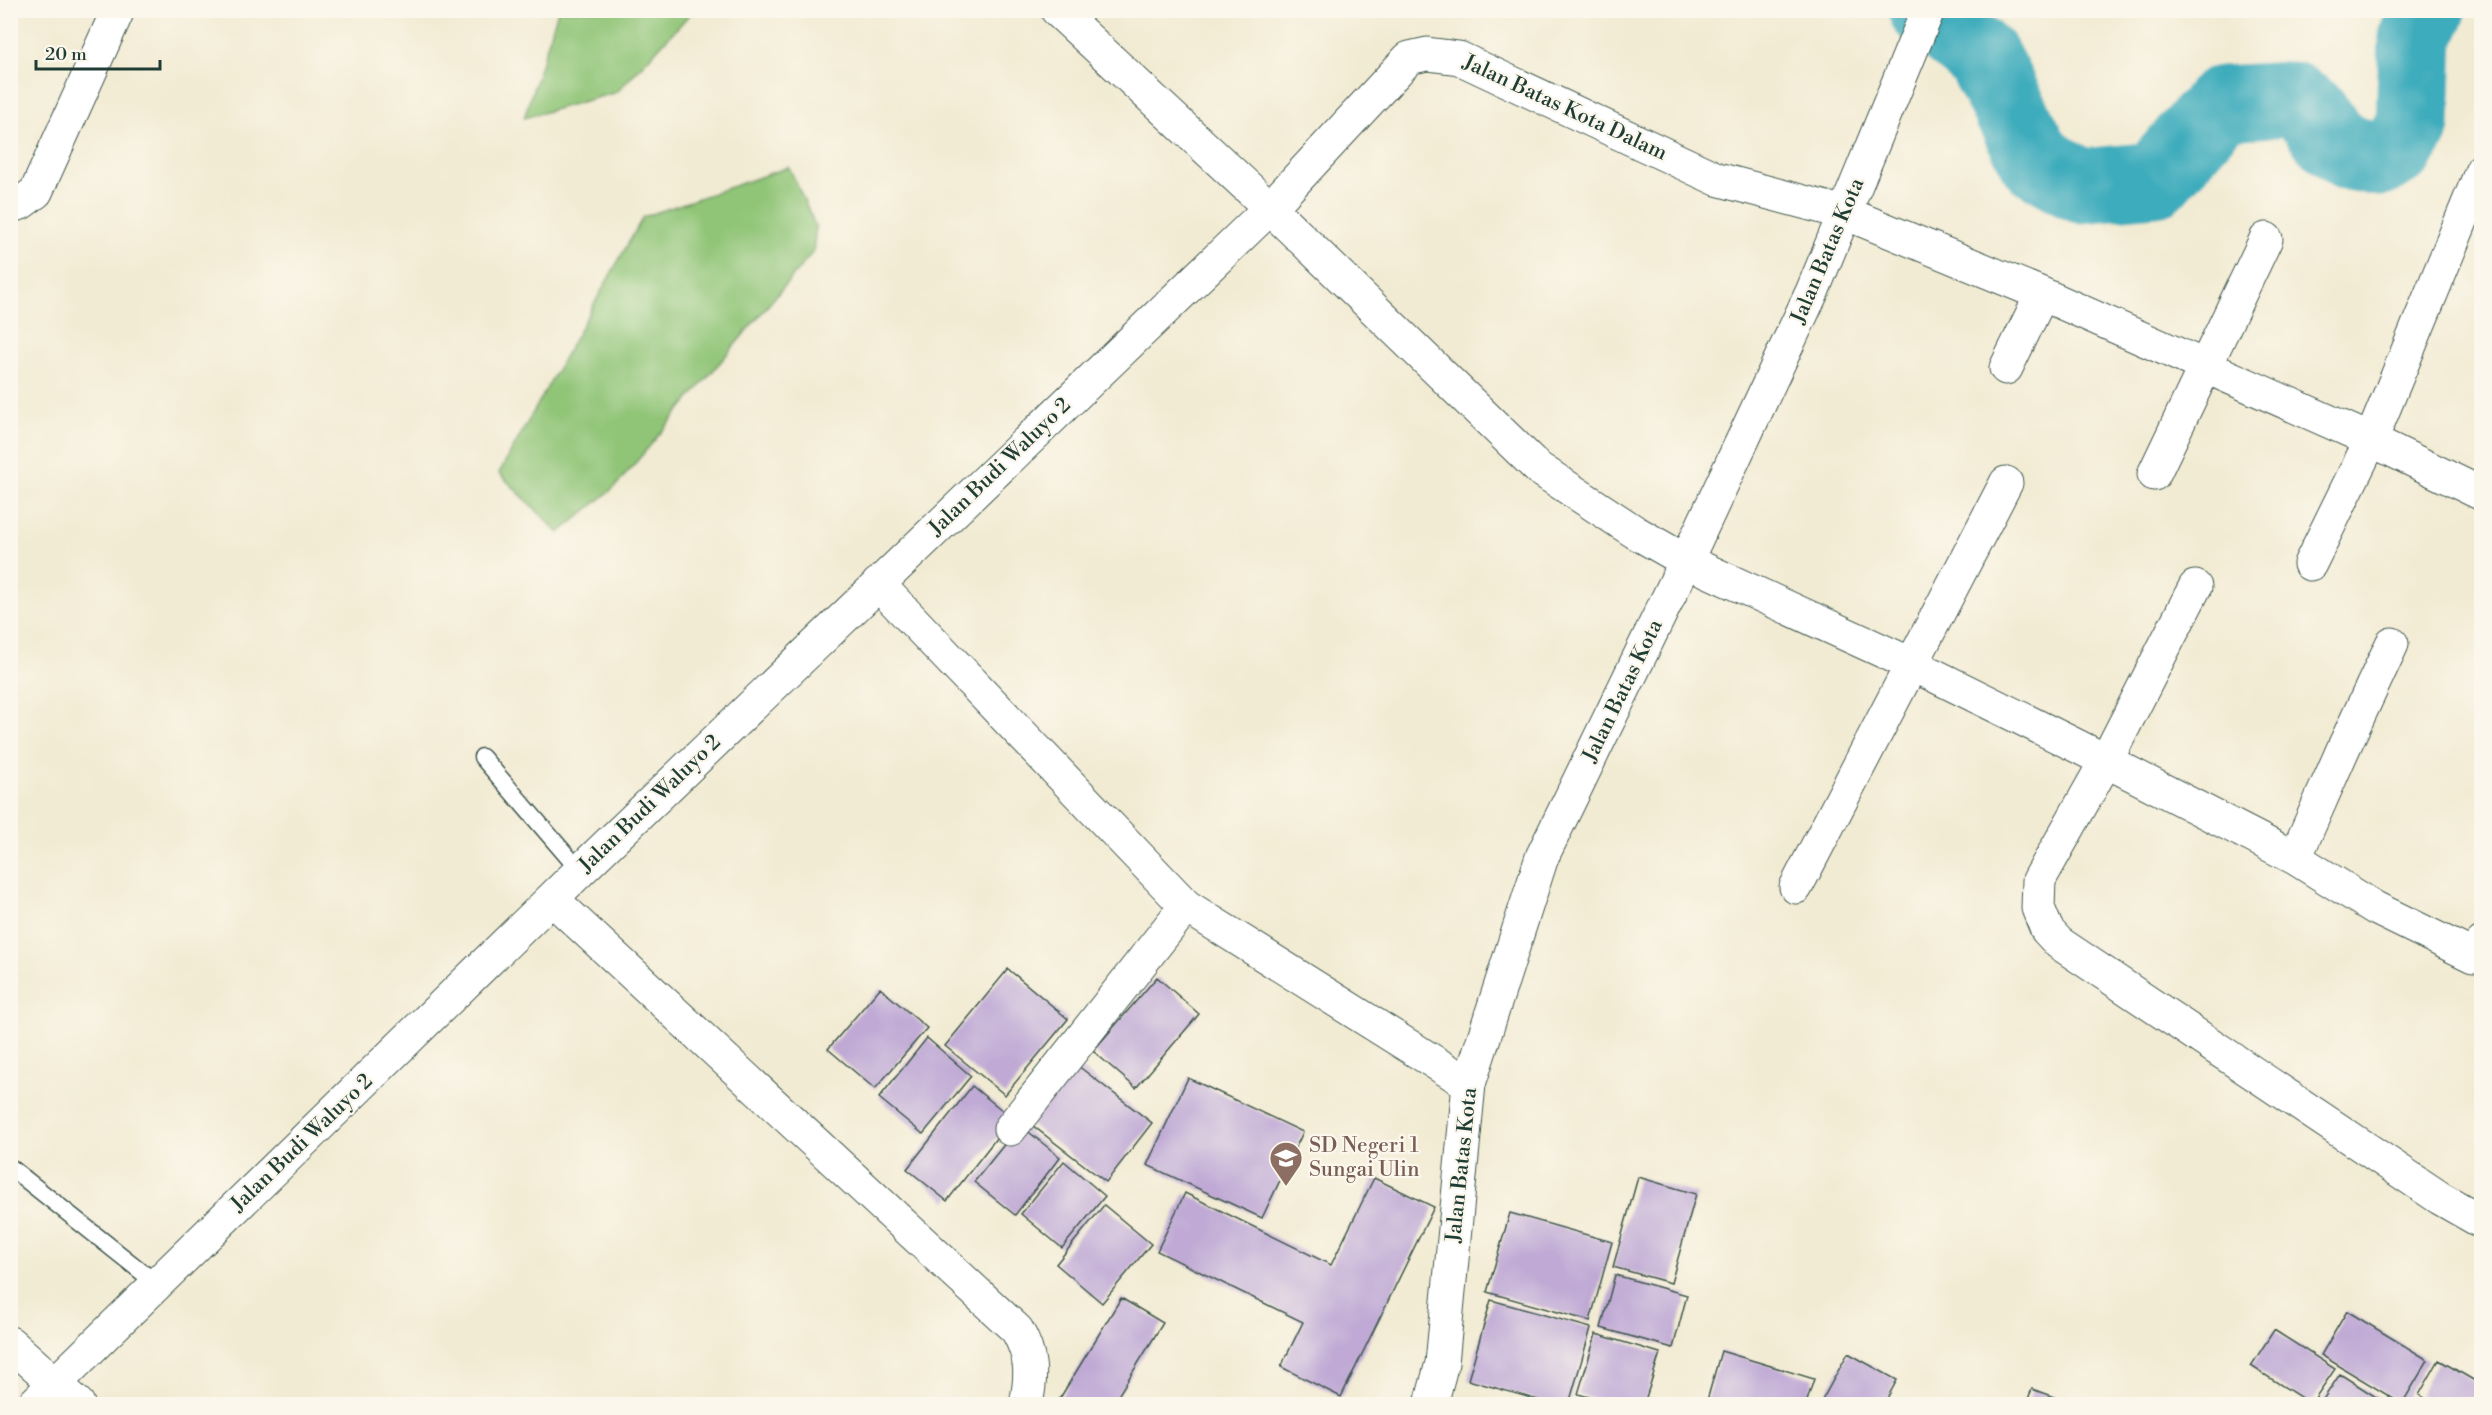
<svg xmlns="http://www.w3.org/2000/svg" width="2492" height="1415" viewBox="0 0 2492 1415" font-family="'Libre Bodoni',serif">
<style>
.green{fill:#90c577;stroke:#588156;stroke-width:1.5}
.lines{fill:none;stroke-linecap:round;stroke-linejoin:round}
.river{stroke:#3eacbc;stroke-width:75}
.building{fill:#c0aad5}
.service-casing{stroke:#3f574c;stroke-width:19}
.minor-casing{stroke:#3f574c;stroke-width:35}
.tertiary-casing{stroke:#3f574c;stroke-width:35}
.service{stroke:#fff;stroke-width:16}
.minor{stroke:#fff;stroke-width:33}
.tertiary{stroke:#fff;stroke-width:33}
.labels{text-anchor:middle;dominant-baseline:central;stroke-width:4.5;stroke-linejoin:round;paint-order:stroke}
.street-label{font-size:21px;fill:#1f3d34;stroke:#fbf7ec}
.education-label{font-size:21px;fill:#785e54;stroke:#fbf7ec;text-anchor:start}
</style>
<rect width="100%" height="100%" fill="#fbf7ec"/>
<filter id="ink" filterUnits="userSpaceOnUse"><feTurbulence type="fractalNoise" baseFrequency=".0167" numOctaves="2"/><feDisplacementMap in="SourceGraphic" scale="12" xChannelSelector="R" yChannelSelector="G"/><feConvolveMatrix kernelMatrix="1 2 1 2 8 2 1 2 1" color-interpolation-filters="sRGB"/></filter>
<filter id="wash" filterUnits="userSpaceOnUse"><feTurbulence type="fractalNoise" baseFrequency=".008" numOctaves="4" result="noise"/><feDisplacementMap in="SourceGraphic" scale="24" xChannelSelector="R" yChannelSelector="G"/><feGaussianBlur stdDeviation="1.35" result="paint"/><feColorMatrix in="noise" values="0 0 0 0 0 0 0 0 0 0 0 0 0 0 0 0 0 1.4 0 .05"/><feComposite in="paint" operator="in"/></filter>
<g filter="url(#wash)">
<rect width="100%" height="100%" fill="#f2ebd3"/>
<path class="green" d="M558,11V10L693,11L617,92L524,118Z
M789,167L816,227L813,252L616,486L559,533L499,473L643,217Z"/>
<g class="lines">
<path class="river" d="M1926,10L1983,58L2037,161L2081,186L2155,179L2222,103L2292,99L2313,114L2327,135L2349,153L2380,159L2400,147L2413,124L2416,37L2429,10"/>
</g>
<g id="blocks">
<path class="building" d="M1008,969L1068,1019L1005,1095L945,1046Z
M1157,977L1199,1014L1136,1088L1093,1051Z
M880,988L927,1028L875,1089L828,1049Z
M927,1038L971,1076L923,1134L879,1098Z
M1073,1062L1152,1123L1106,1182L1028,1122Z
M1188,1078L1303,1132L1262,1218L1147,1165Z
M972,1086L1012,1118L947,1201L907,1169Z
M1020,1125L1060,1157L1015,1215L974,1182Z
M1064,1161L1105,1196L1062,1248L1021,1214Z
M1638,1177L1696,1194L1671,1283L1613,1267Z
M1374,1178L1434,1207L1341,1397L1281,1367L1303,1322L1157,1251L1185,1193L1331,1265Z
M1104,1205L1151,1244L1102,1303L1056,1264Z
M1510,1213L1612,1242L1590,1321L1487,1292Z
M1615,1275L1687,1295L1673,1348L1601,1328Z
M1121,1298L1163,1323L1113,1404H1059L1057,1403Z
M1491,1300L1591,1328L1569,1404H1552L1468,1380Z
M2347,1311L2428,1360L2402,1404L2321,1355Z
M2274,1330L2335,1369L2311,1404L2251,1366Z
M1596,1334L1660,1353L1644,1404H1615L1578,1394Z
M1721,1351L1814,1379L1806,1404H1706Z
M1848,1353L1897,1380L1884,1404H1820Z
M2439,1360L2482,1385V1404H2436L2419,1395Z
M2340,1374L2387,1404H2320Z
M2032,1389L2073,1404H2026Z"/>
</g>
</g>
<g filter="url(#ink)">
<use href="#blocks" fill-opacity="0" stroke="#3f574c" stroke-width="1.5"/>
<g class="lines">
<defs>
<path id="service" d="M482,757L580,871
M10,1167L157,1284"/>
<path id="minor" d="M1057,10L1270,208L1538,468L1635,532L1686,561L1911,664L2077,746L2295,858
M10,206L21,203L36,192L118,10
M2006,368L2042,294
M2154,474L2266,239
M2310,564L2371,440L2482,170
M878,584L1186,906L1469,1084
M2195,587L2106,761L2039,880L2038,908L2047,930L2059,943L2440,1198L2482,1222
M2392,644L2344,747L2295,858L2375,908L2473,956L2482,943
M1796,887L2006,483
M552,899L1017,1330C1032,1356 1032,1375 1026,1404
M1010,1129L1186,906
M10,1343L78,1404
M34,1404L580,871L1270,208L1409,58L1427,54L1459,58L1717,179L1845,213L2042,294L2371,440L2482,494"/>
<path id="tertiary" d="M1431,1404L1442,1363L1469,1084L1542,857L1686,561L1812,292L1928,10"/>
</defs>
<use href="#service" class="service-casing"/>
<use href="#minor" class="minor-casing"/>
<use href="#tertiary" class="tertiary-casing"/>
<use href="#service" class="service"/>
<use href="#minor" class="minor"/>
<use href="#tertiary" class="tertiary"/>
</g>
</g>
<defs>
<symbol id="school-pin" viewBox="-11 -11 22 30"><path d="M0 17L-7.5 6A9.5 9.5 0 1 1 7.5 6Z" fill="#8d6e63" stroke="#fbf7ec"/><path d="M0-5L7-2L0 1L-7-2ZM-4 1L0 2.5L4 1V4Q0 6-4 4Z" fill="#fff"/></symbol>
</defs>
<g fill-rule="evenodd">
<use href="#school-pin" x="1267" y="1139" width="38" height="52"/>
</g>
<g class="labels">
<g class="street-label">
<text transform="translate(1565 108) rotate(25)">Jalan Batas Kota Dalam</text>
<text transform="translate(1828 251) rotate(-67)">Jalan Batas Kota</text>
<text transform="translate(1000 467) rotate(-44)">Jalan Budi Waluyo 2</text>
<text transform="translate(1623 691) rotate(-64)">Jalan Batas Kota</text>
<text transform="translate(650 804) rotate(-44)">Jalan Budi Waluyo 2</text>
<text transform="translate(302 1143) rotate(-44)">Jalan Budi Waluyo 2</text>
<text transform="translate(1462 1165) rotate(-84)">Jalan Batas Kota</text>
</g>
<g class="education-label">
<text x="1309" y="1146">SD Negeri 1<tspan x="1309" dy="24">Sungai Ulin</tspan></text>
</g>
</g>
<rect width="2492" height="1415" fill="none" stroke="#fbf7ec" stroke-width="36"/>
<path d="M36 60v9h124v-9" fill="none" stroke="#1f3d34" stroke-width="3"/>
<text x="45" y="60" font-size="18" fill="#1f3d34" stroke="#fbf7ec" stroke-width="4.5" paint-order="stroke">20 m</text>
</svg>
